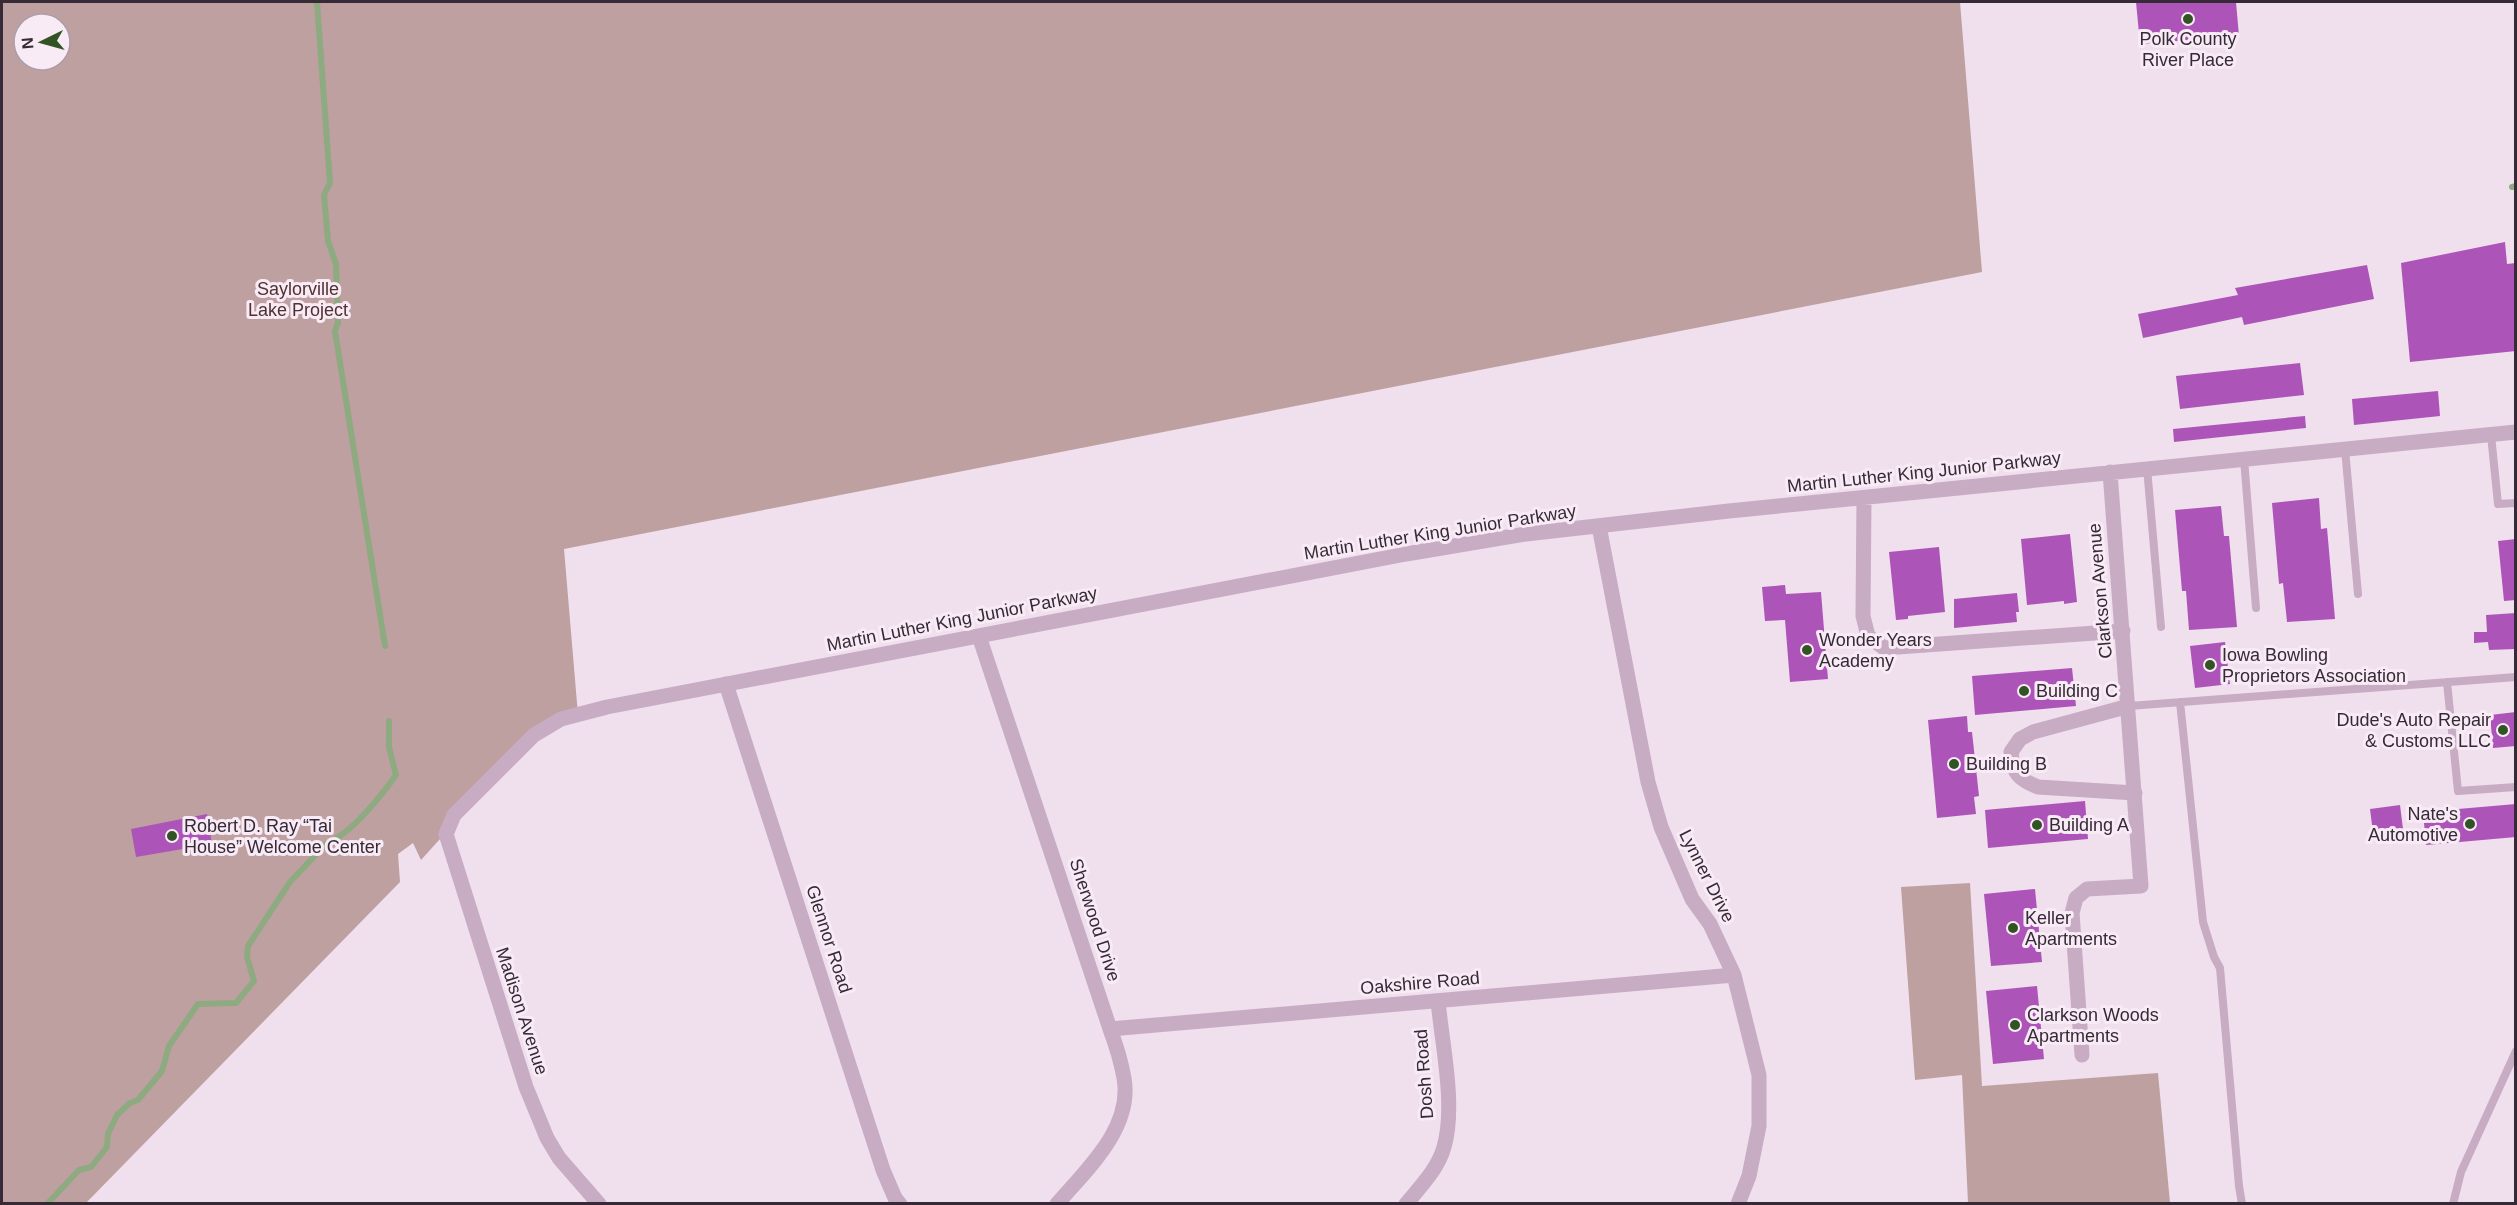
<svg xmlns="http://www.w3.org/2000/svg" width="2517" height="1205" viewBox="0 0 2517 1205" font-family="Arial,sans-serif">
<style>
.green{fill:#bea0a1;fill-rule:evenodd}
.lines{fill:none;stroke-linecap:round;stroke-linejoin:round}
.stream{stroke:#8eaa81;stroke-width:6}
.building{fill:#ad54b9}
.lane{stroke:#c7acc4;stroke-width:8}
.street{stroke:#c7acc4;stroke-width:15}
.poi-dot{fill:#325324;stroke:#f8ebf6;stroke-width:2}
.labels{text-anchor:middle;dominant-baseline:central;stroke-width:6;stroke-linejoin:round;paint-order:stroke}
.poi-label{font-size:18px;fill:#352a36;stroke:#f8ebf6;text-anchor:start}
.park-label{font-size:18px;fill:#513130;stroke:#f8ebf6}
.street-label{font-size:18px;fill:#352a36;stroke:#f8ebf6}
</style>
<rect width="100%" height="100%" fill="#f0dfed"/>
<path class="green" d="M2,2H1960L1982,272L564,549L578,715L534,735L421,860L413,843L398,854L400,882L86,1203H2ZM24,24H60V60H24Z
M1970,883L1982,1086L2158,1073L2170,1203H1968L1962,1075L1915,1080L1901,887Z"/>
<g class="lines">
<path class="stream" d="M317,2L330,183L324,195L328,241L336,264L338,323L335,331L385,646
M2512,187L2516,186
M47,1204L79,1170L91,1167L107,1147L108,1134L117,1115L130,1103L138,1100L162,1071L169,1046L198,1004L236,1003L254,981L247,957L248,946L290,882L327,843C351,834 381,796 396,775L389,747V721"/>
</g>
<path class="building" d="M2136,2H2236L2239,36L2140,44Z
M2505,242L2507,264L2516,263V351L2410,362L2401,263Z
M2367,265L2374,299L2244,325L2242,317L2143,338L2138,314L2238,295L2235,288Z
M2300,363L2304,395L2180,409L2176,376Z
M2438,391L2440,416L2354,425L2352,399Z
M2305,416L2306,428L2174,442L2173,429Z
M2319,498L2321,529L2327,528L2335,619L2287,622L2283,583L2279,584L2272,503Z
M2221,506L2224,536H2229L2237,627L2189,630L2186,591H2182L2175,510Z
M2070,534L2077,602L2064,604V601L2027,605L2021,539Z
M2516,539V600L2504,601L2498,541Z
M1939,547L1945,612L1908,616V619L1896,620L1889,552Z
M1785,585L1786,594L1821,592L1828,679L1790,682L1785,620L1765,621L1762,587Z
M2017,593L2019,612H2016L2017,622L1954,628V599Z
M2516,613V649L2489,650L2488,642L2474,643V632H2487L2486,615Z
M2225,642L2230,684L2195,688L2190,646Z
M2072,668L2076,706L1975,715L1972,676Z
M2516,712V746L2493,748L2490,715Z
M1967,716L1968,732H1972L1979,796L1974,797L1976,814L1937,818L1928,720Z
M2085,801L2088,839L1988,848L1985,810Z
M2516,804V837L2426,845L2423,812Z
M2400,805L2403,829L2373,833L2370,809Z
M207,814L212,844L136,857L131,829Z
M2035,889L2042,962L1991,966L1984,894Z
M2037,986L2044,1059L1993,1064L1986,991Z"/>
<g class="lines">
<path class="lane" d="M2491,435L2498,504L2516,503
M2345,449L2358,594
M2244,459L2256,608
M2147,468L2161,627
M2447,682L2458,791L2516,787
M2180,702L2203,922L2214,957L2220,968L2239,1186L2242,1204
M2129,706L2516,677
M2453,1204L2461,1172L2516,1051"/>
<path class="street" d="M1864,498L1863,616L1868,636L1884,648L2123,631
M1599,526L1648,782L1661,827L1692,899L1710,924L1734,975L1759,1075V1126L1749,1176L1738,1204
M979,636L1110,1029C1116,1045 1121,1061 1124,1078C1133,1128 1087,1169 1057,1204
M726,684L883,1170L895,1198L900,1204
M2129,706L2033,732L2020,739L2011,752C2013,773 2018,779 2038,787L2135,793
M1110,1029L1734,975
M2082,1055L2072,913L2076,898L2087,889L2141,886L2110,472
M599,1204L559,1158L547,1138L526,1087L446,834L454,815L534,735L561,719L607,707L1406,554L1526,534L1729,511L2516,432
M1406,1204C1420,1187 1438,1169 1444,1147C1456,1106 1442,1044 1438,1001"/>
</g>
<g class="poi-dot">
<circle cx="2188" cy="19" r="6"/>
<circle cx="1807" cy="650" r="6"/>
<circle cx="2210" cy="665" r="6"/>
<circle cx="2024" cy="691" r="6"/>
<circle cx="2503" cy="730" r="6"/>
<circle cx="1954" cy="764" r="6"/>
<circle cx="2470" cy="824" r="6"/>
<circle cx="2037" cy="825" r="6"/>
<circle cx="172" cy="836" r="6"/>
<circle cx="2013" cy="928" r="6"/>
<circle cx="2015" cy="1025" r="6"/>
</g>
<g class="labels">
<g class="poi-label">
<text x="2188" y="39" text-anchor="middle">Polk County<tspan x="2188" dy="21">River Place</tspan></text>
<text x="1819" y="640">Wonder Years<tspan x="1819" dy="21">Academy</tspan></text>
<text x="2222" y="655">Iowa Bowling<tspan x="2222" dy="21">Proprietors Association</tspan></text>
<text x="2036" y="691">Building C</text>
<text x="2491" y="720" text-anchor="end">Dude's Auto Repair<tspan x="2491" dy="21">&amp; Customs LLC</tspan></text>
<text x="1966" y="764">Building B</text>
<text x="2458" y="814" text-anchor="end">Nate's<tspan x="2458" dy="21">Automotive</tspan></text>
<text x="2049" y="825">Building A</text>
<text x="184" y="826">Robert D. Ray “Tai<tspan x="184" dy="21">House” Welcome Center</tspan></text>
<text x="2025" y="918">Keller<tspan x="2025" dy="21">Apartments</tspan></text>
<text x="2027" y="1015">Clarkson Woods<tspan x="2027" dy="21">Apartments</tspan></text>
</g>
<g class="park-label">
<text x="298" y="289">Saylorville<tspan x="298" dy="21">Lake Project</tspan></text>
</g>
<g class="street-label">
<text transform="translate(1924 472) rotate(-6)">Martin Luther King Junior Parkway</text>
<text transform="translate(1440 532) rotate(-9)">Martin Luther King Junior Parkway</text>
<text transform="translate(2100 591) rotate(-95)">Clarkson Avenue</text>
<text transform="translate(962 619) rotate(-11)">Martin Luther King Junior Parkway</text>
<text transform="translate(1707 876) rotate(63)">Lynner Drive</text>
<text transform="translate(1095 920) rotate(72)">Sherwood Drive</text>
<text transform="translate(829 939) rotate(72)">Glennor Road</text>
<text transform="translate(1420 983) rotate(-5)">Oakshire Road</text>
<text transform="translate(522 1011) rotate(72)">Madison Avenue</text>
<text transform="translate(1424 1074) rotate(-94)">Dosh Road</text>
</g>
</g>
<rect width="2517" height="1205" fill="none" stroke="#352a36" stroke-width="6"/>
<g transform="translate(42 42) rotate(265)"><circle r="28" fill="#f8ebf6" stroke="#aa9ea9" stroke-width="1.5"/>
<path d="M0-4.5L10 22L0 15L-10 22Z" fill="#325324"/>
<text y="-9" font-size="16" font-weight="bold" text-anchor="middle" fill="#352a36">N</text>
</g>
</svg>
